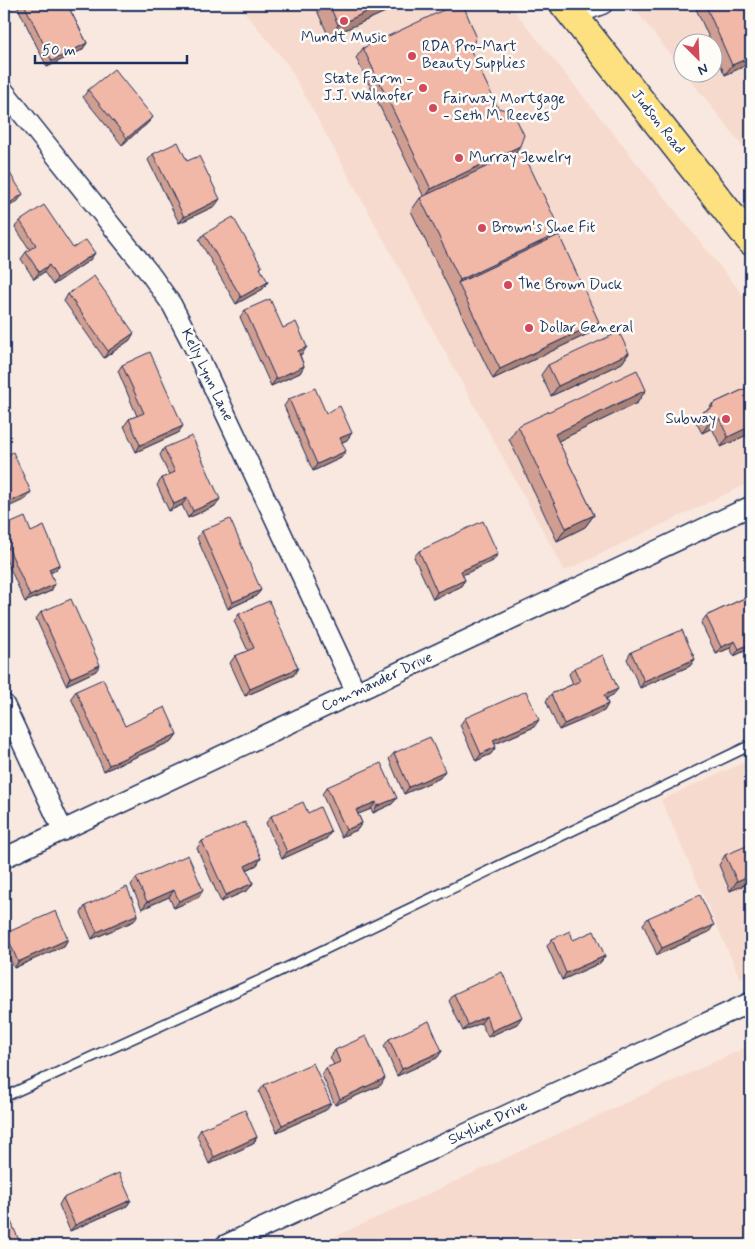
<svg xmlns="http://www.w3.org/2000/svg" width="755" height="1249" viewBox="0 0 755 1249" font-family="Mynerve,sans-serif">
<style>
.built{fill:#f7dace}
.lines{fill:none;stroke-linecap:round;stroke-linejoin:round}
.service-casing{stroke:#1b2f5e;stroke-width:12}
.minor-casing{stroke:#1b2f5e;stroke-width:22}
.primary-casing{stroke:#1b2f5e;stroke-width:31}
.service{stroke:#fdfcf7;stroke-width:9}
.minor{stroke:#fdfcf7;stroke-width:19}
.primary{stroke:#fde080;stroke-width:28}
.wall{fill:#cf9e90;stroke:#1b2f5e}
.shaded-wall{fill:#a98176;stroke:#1b2f5e}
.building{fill:#f1b8a8;stroke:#1b2f5e}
.poi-dot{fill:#d1495b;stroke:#fdfcf7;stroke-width:2}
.labels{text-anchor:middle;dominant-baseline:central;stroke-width:5;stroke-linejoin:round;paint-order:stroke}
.poi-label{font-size:15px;fill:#1b2f5e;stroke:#fdfcf7;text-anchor:start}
.street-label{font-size:15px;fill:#1b2f5e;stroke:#fdfcf7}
</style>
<rect width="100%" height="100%" fill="#f9e8df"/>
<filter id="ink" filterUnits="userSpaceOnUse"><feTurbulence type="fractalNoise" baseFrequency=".02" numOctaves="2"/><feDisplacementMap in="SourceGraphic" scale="10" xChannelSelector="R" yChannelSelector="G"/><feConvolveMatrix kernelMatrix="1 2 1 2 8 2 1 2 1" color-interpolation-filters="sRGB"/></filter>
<g filter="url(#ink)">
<path class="built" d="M238,4H509L751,305V482L565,571L288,65Z
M647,4H751V157L685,73L712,72V42H682V70L637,12Z
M751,759V973L740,978L661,800Z
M751,1045V1245H317Z"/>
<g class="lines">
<defs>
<path id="service" d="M4,1097L265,978L751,745"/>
<path id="minor" d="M574,15L603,4
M4,91L151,275L172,305L200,359L356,692
M4,704L63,831
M4,858L751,506
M225,1245L751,1002"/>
<path id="primary" d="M564,4L751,241"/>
</defs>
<use href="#service" class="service-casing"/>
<use href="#minor" class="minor-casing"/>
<use href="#primary" class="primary-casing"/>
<use href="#service" class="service"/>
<use href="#minor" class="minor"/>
<use href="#primary" class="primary"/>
</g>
<path class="wall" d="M21,4H67L87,43L82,50L47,67L18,8Z
M314,4H403L329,37Z
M700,4H751V63L725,75L712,46V42H711L696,9Z
M473,45L470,49L515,153L561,232L559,235L592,332L493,379L411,211L420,198L424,197L356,58L363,48Z
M88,90L153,117L148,123L122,145L83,97Z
M153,154L187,161L215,206L179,223L148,160Z
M20,221L73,248L95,253L90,260L53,285L44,272L34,279L21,259L26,252L30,250L15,227Z
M204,234L262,267L260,269L263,289L236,304L199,240Z
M68,294L130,340L104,358L64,301Z
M245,310L283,328L302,354L300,355L304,366L300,373L271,386L240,317Z
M629,353L622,363L551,396L541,375L548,365Z
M122,365L178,433L136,452L124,426L129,419L137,416L118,371Z
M751,386V433L721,447L712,428L702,433L696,422L703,412L709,409L712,404Z
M646,390L637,403L558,441L594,515L585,527L557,541L509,439L518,426Z
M289,399L326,413L347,440L342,442L341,458L313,471L284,406Z
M164,448L215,506L188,518L182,505L169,511L157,485L162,478L169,475L160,455Z
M4,526L31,532L60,564L56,570L50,573L55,584L51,591L25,602L4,555Z
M202,531L261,590L256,596L228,609L197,538Z
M419,551L493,561L462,575L465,580L460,587L433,599L414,557Z
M751,595V648L734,656L730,648L716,654L701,623L706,616Z
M41,612L96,671L66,685L36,619Z
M239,614L294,675L245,696L230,663L235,656L248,651L234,621Z
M631,652L695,659L690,666L640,688L627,659Z
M574,668L613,695L606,699L608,704L604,711L559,730L546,701L551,694L573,684L569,674Z
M76,691L125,726L177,734L172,741L104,771L71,698Z
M465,718L534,727L495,744L491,754L476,761L460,725Z
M394,753L440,778L404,794L389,759Z
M327,787L397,798L392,804L373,813L371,809L358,814L362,823L357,830L341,837L322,794Z
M308,813L331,832L326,839L282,859L266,823L271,816Z
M202,841L261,858L257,865L247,870L253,883L248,890L221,902L197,848Z
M751,849V899H750L744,885L730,891L719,865L725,855Z
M136,878L199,897L174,908L169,897L142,909L131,885Z
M85,906L134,921L92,939L81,913Z
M648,918L709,932L657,955L643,924Z
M6,933L68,939L64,946L14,968L4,946V936Z
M552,939L573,940L605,956L600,963L562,980L547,946Z
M454,994L517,1024L488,1037L481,1023L463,1031L449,1001Z
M389,1039L442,1051L437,1058L397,1076L384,1046Z
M335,1050L381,1085L335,1105L322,1075L326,1068L334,1065L330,1057Z
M264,1085L326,1110L277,1132L259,1092Z
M201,1129L257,1137L253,1144L209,1164L197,1136Z
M63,1198L131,1200L127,1206L70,1231L59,1205Z"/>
<path class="shaded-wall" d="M384,4H403L329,37L338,25Z
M87,43L82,50L47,67L52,61Z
M751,57V63L725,75L732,65Z
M153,117L148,123L122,145L127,138Z
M520,146L513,156L424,199L431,189Z
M23,194L18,201L4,210V207Z
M220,199L215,206L179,223L184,217Z
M561,232L552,245L458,283L460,280Z
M95,253L90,260L53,285L57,278Z
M49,265L44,272L34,279L39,272Z
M268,282L263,289L236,304L241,297Z
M599,322L592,332L493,379L500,369Z
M134,333L130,340L104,358L108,351Z
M307,347L302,354L293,358L298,351Z
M629,353L622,363L551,396L558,386Z
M304,366L300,373L271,386L276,379Z
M646,390L637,403L546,447L555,434Z
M719,418L712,428L702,433L709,423Z
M183,426L178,433L136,452L140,445Z
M751,426V433L721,447L728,437Z
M352,433L347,440L336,445L340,438Z
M346,451L341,458L313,471L317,464Z
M31,492L26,499L4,509V505L5,504Z
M187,498L182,505L169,511L174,504Z
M220,499L215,506L188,518L193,511Z
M594,515L585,527L557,541L566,528Z
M498,554L493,561L456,578L461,571Z
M60,564L56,570L44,576L49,569Z
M465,580L460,587L433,599L437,592Z
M55,584L51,591L25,602L30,596Z
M261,590L256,596L228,609L233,602Z
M735,641L730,648L716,654L721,647Z
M751,643V648L734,656L739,649Z
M695,659L690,666L640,688L644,681Z
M100,665L96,671L66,685L70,678Z
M298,668L294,675L245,696L250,689Z
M618,689L613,695L600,702L604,695Z
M608,704L604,711L559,730L564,724Z
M539,720L534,727L488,747L493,740Z
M177,734L172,741L104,771L109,765Z
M496,747L491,754L476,761L481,754Z
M445,771L440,778L404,794L409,787Z
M397,798L392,804L373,813L377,806Z
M376,802L371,809L351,817L356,810Z
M362,823L357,830L341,837L346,830Z
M331,832L326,839L282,859L287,852Z
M261,858L257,865L241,872L245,866Z
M751,875L744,885L730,891L737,881Z
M253,883L248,890L221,902L226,895Z
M174,890L169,897L142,909L147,902Z
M203,890L199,897L174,908L179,901Z
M138,914L134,921L92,939L97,932Z
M714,925L709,932L657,955L662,948Z
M68,939L64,946L14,968L18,962Z
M605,956L600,963L562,980L566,973Z
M486,1016L481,1023L463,1031L468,1025Z
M522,1017L517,1024L488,1037L492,1031Z
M442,1051L437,1058L397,1076L402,1069Z
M385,1078L381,1085L335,1105L340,1099Z
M331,1103L326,1110L277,1132L282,1125Z
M257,1137L253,1144L209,1164L214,1157Z
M131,1200L127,1206L70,1231L75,1225Z"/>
<path class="building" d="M24,4H67L87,43L52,61Z
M329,4H384L338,25Z
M705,4H751V57L732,65Z
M454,5L464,7L476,36L473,45L469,47L498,108L513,112L524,135L520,146L431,189L363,48Z
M114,69L153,117L127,138L88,90Z
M178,142L187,161L199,156L220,199L184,217L153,154Z
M522,150L561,232L460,280L420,198Z
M4,164L23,194L4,207Z
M44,205L73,248L86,240L95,253L57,278L49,265L39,272L26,252L36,245L20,221Z
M233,217L262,267L260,268L268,282L241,297L204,234Z
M559,235L599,322L500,369L458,283Z
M94,276L134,333L108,351L68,294Z
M270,299L283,328L296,322L307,347L298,351L304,366L276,379L245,310Z
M619,332L629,353L558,386L548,365Z
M150,352L183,426L140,445L129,419L144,413L122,365Z
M637,370L646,390L555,434L594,515L566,528L518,426Z
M751,386V426L728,437L719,418L709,423L703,412L713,407L712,404Z
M315,388L326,413L340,406L352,433L340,438L346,451L317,464L289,399Z
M192,436L220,499L193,511L187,498L174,504L162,478L175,472L164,448Z
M13,452L31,492L5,504L4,502V457Z
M25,517L31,532L44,526L60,564L49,569L55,584L30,596L4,538V526Z
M230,519L261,590L233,602L202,531Z
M483,521L498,554L461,571L465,580L437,592L419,551Z
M751,595V643L739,649L735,641L721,647L706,616Z
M71,599L100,665L70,678L41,612Z
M269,601L298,668L250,689L235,656L254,648L239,614Z
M682,630L695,659L644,681L631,652Z
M603,655L618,689L604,695L608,704L564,724L551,694L580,681L574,668Z
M103,679L125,726L165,707L177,734L109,765L76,691Z
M526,691L539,720L493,740L496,747L481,754L465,718Z
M430,737L445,771L409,787L394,753Z
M381,763L397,798L377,806L376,802L356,810L362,823L346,830L327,787Z
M303,802L308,813L320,807L331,832L287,852L271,816Z
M245,822L261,858L245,866L253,883L226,895L202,841Z
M749,845L751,849V875L737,881L725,855Z
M188,855L203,890L179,901L174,890L147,902L136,878Z
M127,887L138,914L97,932L85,906Z
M700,895L714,925L662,948L648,918Z
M56,911L68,939L18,962L6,933Z
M570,931L573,940L594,931L605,956L566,973L552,939Z
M502,972L522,1017L492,1031L486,1016L468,1025L454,994Z
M429,1021L442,1051L402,1069L389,1039Z
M366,1036L385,1078L340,1099L326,1068L340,1062L335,1050Z
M313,1063L331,1103L282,1125L264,1085Z
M245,1110L257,1137L214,1157L201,1129Z
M119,1173L131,1200L75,1225L63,1198Z
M9,1217L21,1245H4V1219Z"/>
</g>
<g class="poi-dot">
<circle cx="344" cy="21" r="5"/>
<circle cx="412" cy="56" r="5"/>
<circle cx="423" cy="88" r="5"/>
<circle cx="433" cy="108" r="5"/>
<circle cx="459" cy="158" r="5"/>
<circle cx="482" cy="228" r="5"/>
<circle cx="508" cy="285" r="5"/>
<circle cx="529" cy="328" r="5"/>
<circle cx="726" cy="419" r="5"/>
</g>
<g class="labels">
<g class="poi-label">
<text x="344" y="38" text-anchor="middle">Mundt Music</text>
<text x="422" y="47">RDA Pro-Mart<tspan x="422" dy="17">Beauty Supplies</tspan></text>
<text x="413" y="79" text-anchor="end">State Farm -<tspan x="413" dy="17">J.J. Walnofer</tspan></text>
<text x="443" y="99">Fairway Mortgage<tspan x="443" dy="17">- Seth M. Reeves</tspan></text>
<text x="469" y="158">Murray Jewelry</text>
<text x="492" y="228">Brown's Shoe Fit</text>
<text x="518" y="285">The Brown Duck</text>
<text x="539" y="328">Dollar General</text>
<text x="716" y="419" text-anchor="end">Subway</text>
</g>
<g class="street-label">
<text transform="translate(658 122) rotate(52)">Judson Road</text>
<text transform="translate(207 375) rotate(64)">Kelly Lynn Lane</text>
<text transform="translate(377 682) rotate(-25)">Commander Drive</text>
<text transform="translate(488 1123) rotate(-25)">Skyline Drive</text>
</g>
</g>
<rect width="755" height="1249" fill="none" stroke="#fdfcf7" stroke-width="20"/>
<rect x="10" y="10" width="735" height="1229" fill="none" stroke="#1b2f5e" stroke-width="2" filter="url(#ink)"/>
<g transform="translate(698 58) rotate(156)"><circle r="24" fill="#fdfcf7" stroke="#a3aaba"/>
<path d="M0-4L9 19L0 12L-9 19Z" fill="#d1495b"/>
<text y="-8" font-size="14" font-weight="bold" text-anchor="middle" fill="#1b2f5e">N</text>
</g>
<path d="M35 55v8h152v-8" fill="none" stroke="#1b2f5e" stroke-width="2.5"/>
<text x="42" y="55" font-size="15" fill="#1b2f5e" stroke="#fdfcf7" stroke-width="4" paint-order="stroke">50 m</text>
</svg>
